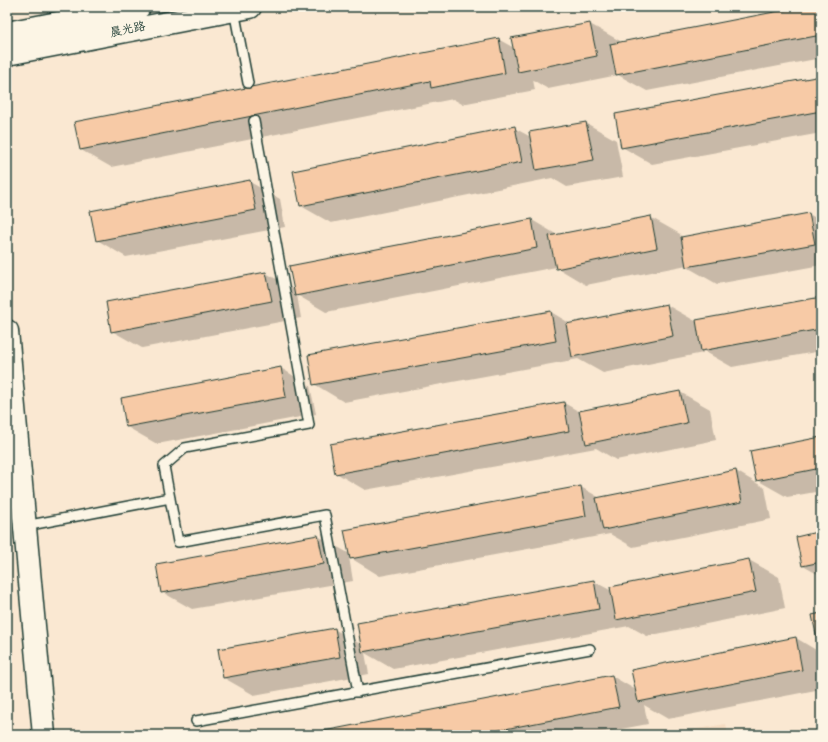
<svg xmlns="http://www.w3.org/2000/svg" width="828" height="742" viewBox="0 0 828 742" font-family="'Gochi Hand','LXGW WenKai TC',sans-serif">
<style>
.built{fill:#f5dcc2}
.shadow{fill:#0003}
.building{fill:#f7caa6;stroke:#1f3d34}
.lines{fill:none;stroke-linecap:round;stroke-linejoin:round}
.lane-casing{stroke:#1f3d34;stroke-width:12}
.secondary-casing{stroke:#1f3d34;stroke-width:25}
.lane{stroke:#fcf5e5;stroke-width:9}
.secondary{stroke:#fcf5e5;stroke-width:22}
.labels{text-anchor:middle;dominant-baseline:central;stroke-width:3.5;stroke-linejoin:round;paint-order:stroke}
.street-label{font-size:12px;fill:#1f3d34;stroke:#fcf5e5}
</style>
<rect width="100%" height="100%" fill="#fae8d2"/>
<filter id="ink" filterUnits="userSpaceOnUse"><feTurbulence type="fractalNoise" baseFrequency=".025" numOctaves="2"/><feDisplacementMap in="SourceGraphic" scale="8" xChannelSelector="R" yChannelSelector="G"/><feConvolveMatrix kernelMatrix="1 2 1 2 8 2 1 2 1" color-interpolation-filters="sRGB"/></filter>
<g filter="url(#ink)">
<path class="built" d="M726,724L728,735H662Z"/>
<path class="shadow" d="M805,7L821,8V58L647,91L618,75L548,89L533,80L535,90L462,104L453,99L111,167L81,150L76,123L498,39L514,48L590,24L620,41V43Z
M821,77V133L652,164L622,147Z
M586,123L616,140L623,177L567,187L552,178L331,223L301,206L514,128L531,137L530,133Z
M250,182L280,199L285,227L126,257L97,240Z
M809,214L821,221V265L717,284L687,267V265L586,285L556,267L326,312L297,295L301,318L142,348L112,331L266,273L295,290L532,220L559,236L650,217L680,234L681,238Z
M821,298V351L732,367L702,350L703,353L603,373L578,359L344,402L314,384L551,312L571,324L667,305L697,322Z
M281,368L310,386L316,414L157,444L127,427Z
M680,392L710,409L716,440L616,460L596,448L365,490L336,473L564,403L580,412Z
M821,438V491L787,497L757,480Z
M736,471L765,488L771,519L633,547L610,534L380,576L349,557L353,581L192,609L162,592L157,565L318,536L350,554L581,487L600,498Z
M821,532V576L803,566Z
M749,560L779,577L785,608L647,636L629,626L393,669L365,653L369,674L254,695L224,678L219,650L334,629L362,645L593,581L612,591L611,588Z
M796,638L821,653V689L668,719L644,705L648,724L589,735H308L612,676L636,690Z"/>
<path class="building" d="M800,7H817L821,35L616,75L610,44Z
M590,23L597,56L518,72L511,38Z
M499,38L505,73L431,88L430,81L80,150L74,122Z
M821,76V111L621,148L615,114Z
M586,122L594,160L536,170L529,132Z
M515,126L522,162L300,206L293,171Z
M250,180L256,210L96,241L90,211Z
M809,213L815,244L686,267L681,237Z
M651,216L657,248L556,269L549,236Z
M532,219L537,248L295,296L289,266Z
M266,272L272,301L111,332L106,302Z
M821,297V329L701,351L696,320Z
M667,304L673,336L572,357L566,324Z
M551,311L556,341L313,385L308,355Z
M281,367L286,397L126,427L121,398Z
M680,391L687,423L586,444L579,411Z
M564,402L569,431L335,474L330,444Z
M821,437V468L756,481L750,451Z
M736,470L742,502L603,530L596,498Z
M581,486L586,516L350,559L344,530Z
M821,531V562L802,566L796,537Z
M318,535L324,564L161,593L156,564Z
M749,559L756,592L616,620L610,587Z
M594,580L599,609L362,652L357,623Z
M821,613V644H818L812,615Z
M335,628L340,657L223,678L218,649Z
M796,637L802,670L638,702L631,670Z
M612,675L619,707L474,735H303Z"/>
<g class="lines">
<defs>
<path id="lane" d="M234,10L248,83
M254,121L309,425L185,448L164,466L178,542L325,515L358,692
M25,526L170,498
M196,721L590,649"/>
<path id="secondary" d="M7,33L139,7
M7,54L250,7
M7,331L44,735"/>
</defs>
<use href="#lane" class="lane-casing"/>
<use href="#secondary" class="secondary-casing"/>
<use href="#lane" class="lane"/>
<use href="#secondary" class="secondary"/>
</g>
</g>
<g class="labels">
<g class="street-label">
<text transform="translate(128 31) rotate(-11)">晨光路</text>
</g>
</g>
<rect width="828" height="742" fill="none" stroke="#fcf5e5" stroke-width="24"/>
<rect x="12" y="12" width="804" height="718" fill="none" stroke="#1f3d34" stroke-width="1.5" filter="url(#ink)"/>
</svg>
